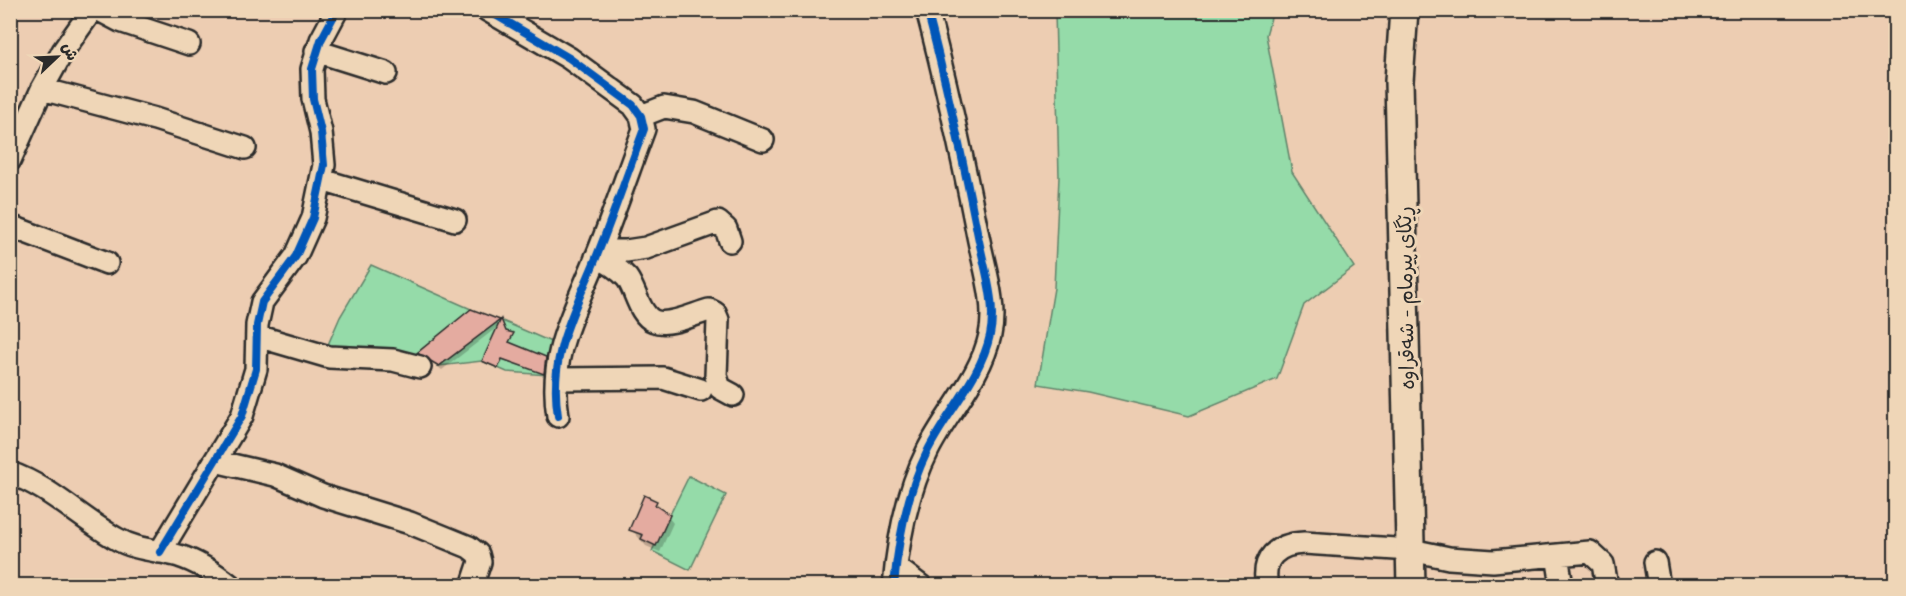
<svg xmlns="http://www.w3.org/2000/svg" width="1906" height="596" viewBox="0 0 1906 596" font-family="Delius,'Playpen Sans Arabic',sans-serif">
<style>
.green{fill:#95dba9;stroke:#60836a;stroke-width:1.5}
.shadow{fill:#0003}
.building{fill:#e4aba0;stroke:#2b2b2b;stroke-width:1.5}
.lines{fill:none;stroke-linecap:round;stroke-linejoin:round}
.minor-casing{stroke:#2b2b2b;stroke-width:26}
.major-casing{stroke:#2b2b2b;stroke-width:32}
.minor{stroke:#efd6b7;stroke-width:21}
.major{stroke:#efd6b7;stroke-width:27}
.cycleway-casing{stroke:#efd6b7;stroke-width:11}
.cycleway{stroke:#0057b8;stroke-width:8}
.labels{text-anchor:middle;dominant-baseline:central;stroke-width:6;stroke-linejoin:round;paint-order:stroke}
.street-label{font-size:20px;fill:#2b2b2b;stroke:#efd6b7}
</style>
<rect width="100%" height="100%" fill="#edcdb2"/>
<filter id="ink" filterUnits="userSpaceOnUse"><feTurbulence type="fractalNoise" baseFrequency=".0167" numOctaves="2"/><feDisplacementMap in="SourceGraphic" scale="12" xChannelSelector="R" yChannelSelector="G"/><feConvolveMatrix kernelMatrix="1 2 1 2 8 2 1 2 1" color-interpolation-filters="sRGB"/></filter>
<g filter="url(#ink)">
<path class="green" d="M1055,11H1273L1266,35L1292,172L1354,267L1304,305L1277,379L1189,416L1088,392L1038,384L1054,288L1059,177Z
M371,265L471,309L411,358L327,347L340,317Z
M500,320L558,345L548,375L507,372L482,361L439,366Z
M689,476L726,495L690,570L652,551Z"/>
<path class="shadow" d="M498,321L506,333L513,336L509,344L545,358L544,374L503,360L499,369L485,363L500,325L442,370L419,353Z
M656,502L673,523L660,552L646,546L631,529Z"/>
<path class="building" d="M471,309L500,320L439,366L417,353Z
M501,319L506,331L514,333L509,342L546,357L544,374L502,359L498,368L482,361Z
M644,495L657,501L655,505L670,515L656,546L641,539L643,535L629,530Z"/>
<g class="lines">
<defs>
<path id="minor" d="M99,10L120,21L189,44
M487,10L569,58L633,105L641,116L644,129C628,172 613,216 596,258C574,313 548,354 558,416
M316,51L386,73
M42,89L155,119L245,148
M641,116L664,107L694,112L763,140
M10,160L42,89L63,51L92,10
M322,180L455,220
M10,226L107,263
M599,251H626L646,248L718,222L726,229L730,241
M596,257C608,262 618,268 627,278C636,290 639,315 654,321C669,327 694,314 709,310L715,313L718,320L716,376L720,388L733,395
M257,336L329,357L393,360L420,367
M557,379L663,378L701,390
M215,461L275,475L323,496L410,523L469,547L478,554L480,562L472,586
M10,473C50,487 80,518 117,539C136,550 158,550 179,556C198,562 216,574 231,586
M160,552L242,416L256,369L257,325L262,302L296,256L313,218L324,165L321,132L313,99L312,69L321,40L337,10
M1557,555L1562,586
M1655,562L1659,586
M896,567L921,586
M894,586C898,539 907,492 928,450C947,412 981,377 990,335C997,304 984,267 978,236C963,160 947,85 927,10
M1267,586C1261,558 1277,544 1304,543L1411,550L1449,558L1493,561L1590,552L1603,564L1607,586"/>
<path id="major" d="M1404,10L1399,81L1411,586"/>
</defs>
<use href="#minor" class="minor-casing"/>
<use href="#major" class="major-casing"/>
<use href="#minor" class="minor"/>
<use href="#major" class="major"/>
<defs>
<path id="cycleway" d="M487,10L569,58L633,105L641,116L644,129C628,172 613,216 596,258C574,313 548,354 558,416
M160,552L242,416L256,369L257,325L262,302L296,256L313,218L324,165L321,132L313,99L312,69L321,40L337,10
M894,586C898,539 907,492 928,450C947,412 981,377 990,335C997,304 984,267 978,236C963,160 947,85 927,10"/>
</defs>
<use href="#cycleway" class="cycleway-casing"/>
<use href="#cycleway" class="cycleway"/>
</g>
</g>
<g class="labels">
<g class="street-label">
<text transform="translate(1405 298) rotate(-91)">ڕێگای پیرمام - شەقراوە</text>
</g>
</g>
<rect width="1906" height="596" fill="none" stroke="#efd6b7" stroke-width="36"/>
<rect x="18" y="18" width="1870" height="560" fill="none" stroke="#2b2b2b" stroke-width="2" filter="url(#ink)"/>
<g transform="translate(57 57) rotate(67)" stroke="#efd6b7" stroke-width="4.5" paint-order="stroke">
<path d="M0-4.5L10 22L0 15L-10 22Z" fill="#2b2b2b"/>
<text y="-9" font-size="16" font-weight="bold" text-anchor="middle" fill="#2b2b2b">ش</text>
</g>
</svg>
